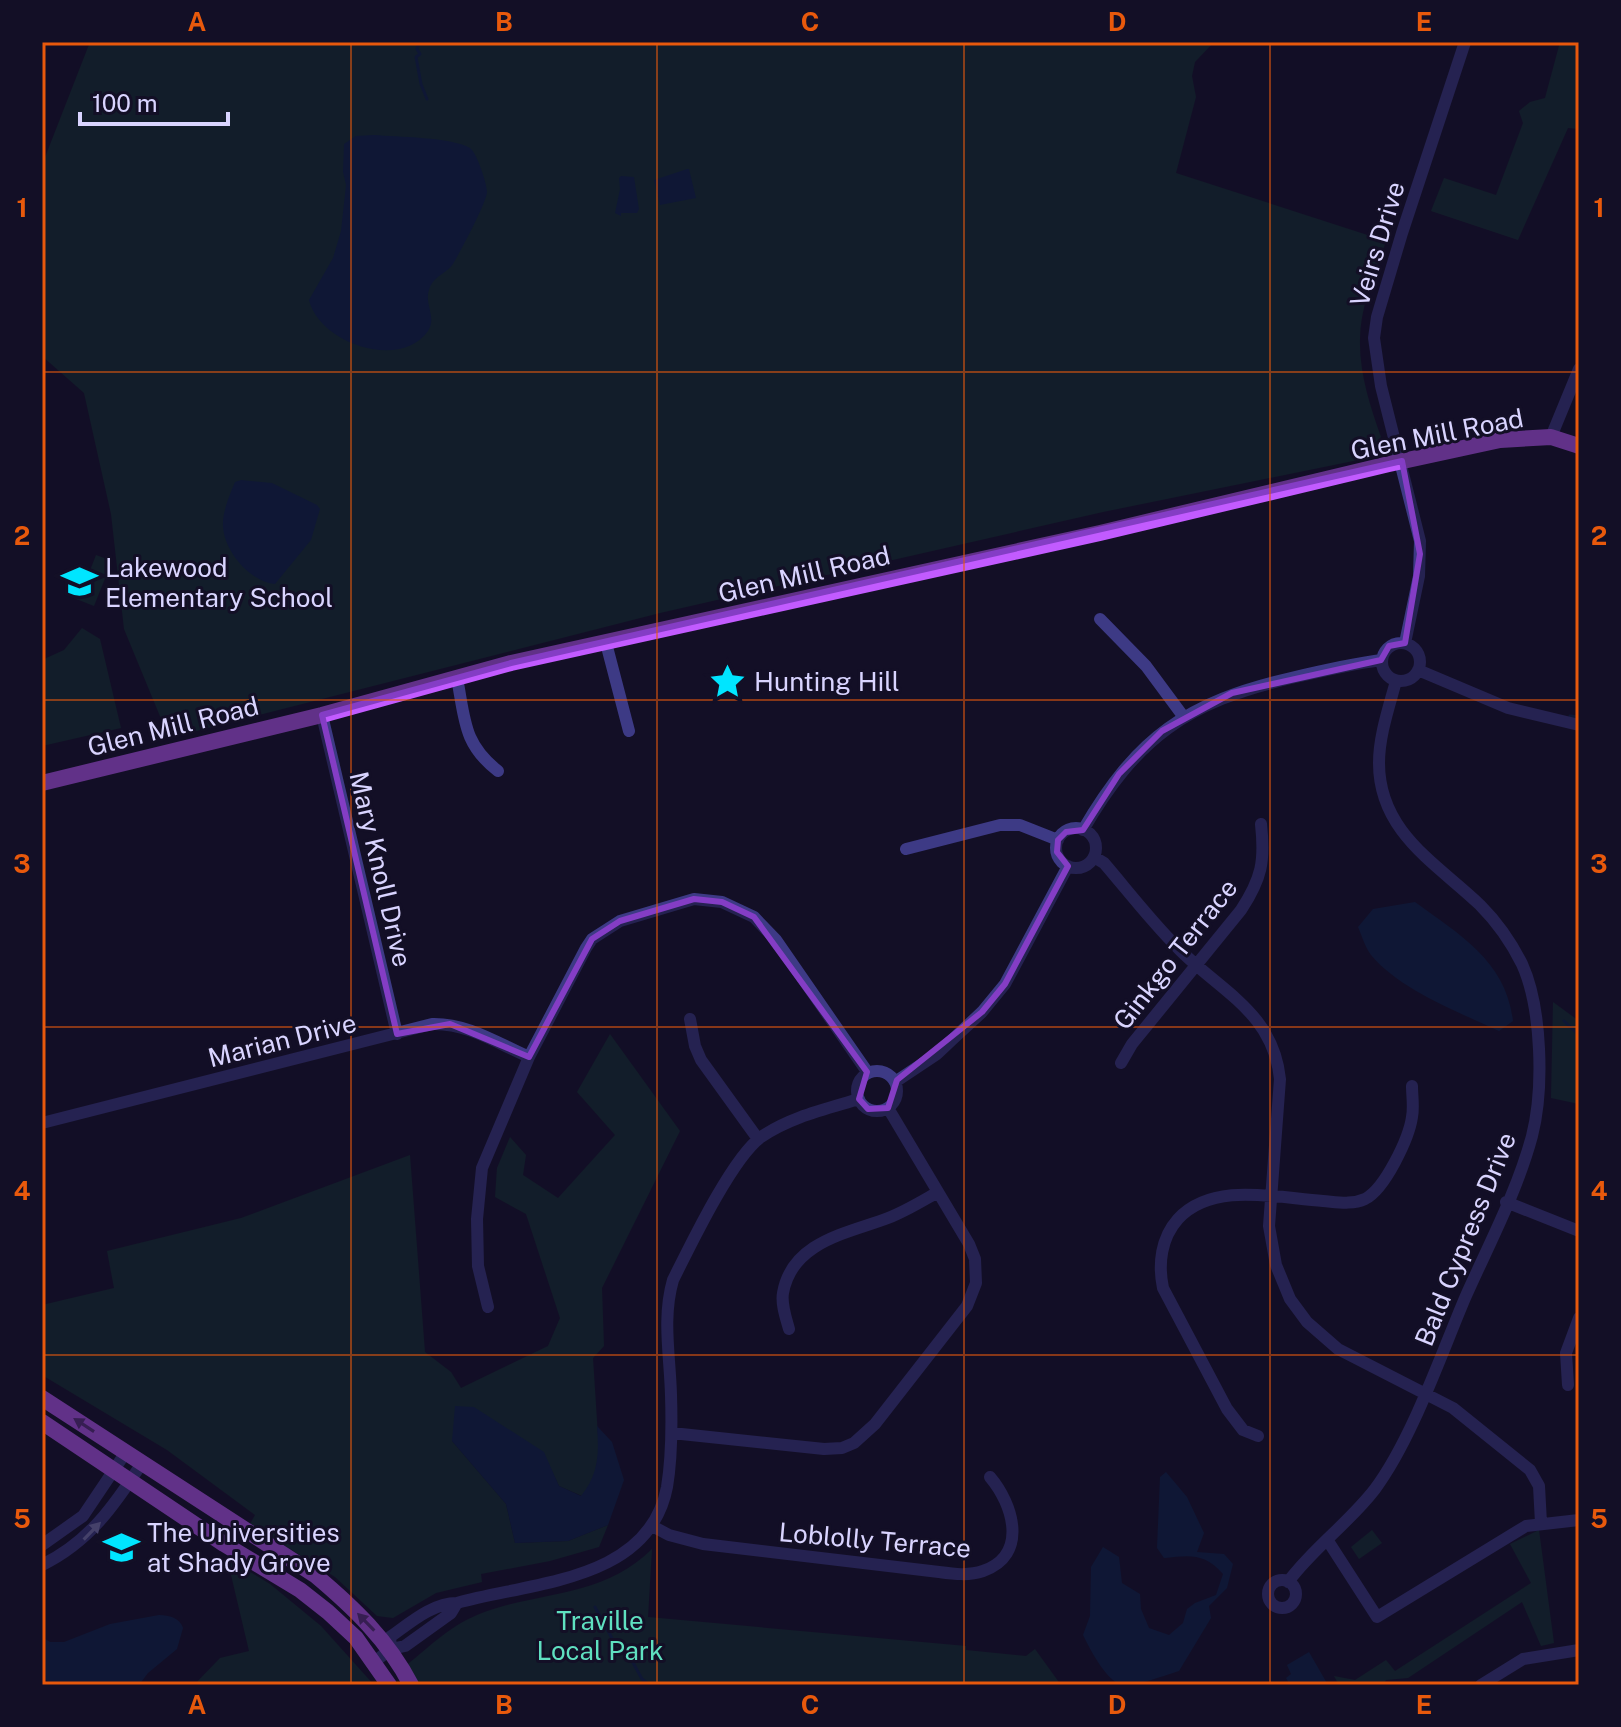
<svg xmlns="http://www.w3.org/2000/svg" width="1621" height="1727" viewBox="0 0 1621 1727" font-family="'Public Sans',sans-serif">
<style>
.green{fill:#12302f}
.water{fill:#0c2248}
.lines{fill:none;stroke-linecap:round;stroke-linejoin:round}
.stream{stroke:#0c2248;stroke-width:3}
.minor{stroke:#3d3a85;stroke-width:12}
.major{stroke:#c25bff;stroke-width:16}
.oneway{fill:#623188}
.oneway2{fill:#837fbc}
.marked{fill:none;stroke:#843dc5;stroke-width:6;stroke-linejoin:round}
.grid{fill:none;stroke:#e8590c;stroke-width:2;stroke-opacity:0.55}
.labels{text-anchor:middle;dominant-baseline:central;stroke-width:6;stroke-linejoin:round;paint-order:stroke}
.street-label{font-size:26px;fill:#d9d4ff;stroke:#130f26}
.poi-label{font-size:26px;fill:#d9d4ff;stroke:#130f26;text-anchor:start}
.park-label{font-size:26px;fill:#5fe0c0;stroke:#130f26}
.neatline{fill:none;stroke:#e8590c;stroke-width:3}
.grid-label{font-size:26px;text-anchor:middle;font-weight:bold;fill:#e8590c}
</style>
<rect width="100%" height="100%" fill="#130f26"/>
<path class="green" d="M90,42H1214L1195,62L1192,76L1196,97L1176,173L1386,241C1376,272 1360,306 1360,339C1359,372 1370,406 1381,437L1368,458L1103,512L660,613L169,738L124,629L111,514L84,393L42,356V165Z
M1560,42H1579V129L1568,128L1518,240L1431,211L1444,178L1496,195L1523,123L1519,111L1530,102L1545,98Z
M96,555L112,561L94,606L66,595L77,569L89,573Z
M82,628L100,639L121,728L42,746V660L64,650Z
M1553,1002L1579,1021V1104L1551,1098Z
M610,1034L680,1131L602,1288L604,1346L593,1358L599,1452L594,1478L582,1496L559,1486L543,1452L452,1441L506,1504L515,1543L568,1541L608,1525L599,1547L550,1561L481,1574L482,1582L436,1593L393,1618L377,1616L335,1577L250,1524L255,1515L167,1450L42,1375V1305L114,1288L107,1251L241,1218L410,1155L425,1352L451,1372L461,1388L548,1346L560,1318L526,1214L495,1197L497,1168L510,1137L526,1155L523,1175L558,1198L615,1135L577,1092Z
M1372,1530L1382,1543L1359,1559L1351,1547Z
M1539,1530L1554,1643L1541,1646L1522,1602L1408,1678L1386,1680L1383,1685H1339L1334,1676L1355,1680L1386,1660L1395,1671L1531,1583L1510,1544Z
M652,1549L648,1617L966,1646V1650L1026,1656L1035,1649L1061,1685H411L403,1668C426,1650 448,1627 477,1615C538,1590 600,1600 652,1549Z
M227,1558L270,1584L321,1626L374,1685H194L220,1658L249,1651Z"/>
<path class="water" d="M374,135C397,137 451,137 470,148C477,153 487,184 487,192C486,204 460,252 453,264C446,274 433,276 429,290C424,303 437,318 428,331C400,371 319,343 309,300L333,258L341,231L346,185L343,172L344,144L356,136Z
M687,169H689L696,198L660,205L654,180Z
M621,176L634,177L639,209L637,213H621V216L615,213L620,189L619,178Z
M241,480L272,483L317,505L320,509L311,540L275,584C251,582 224,552 223,526C222,513 230,494 235,482Z
M1415,902C1460,935 1506,961 1513,1021L1499,1031C1459,1012 1400,990 1371,955C1365,947 1362,936 1358,927L1373,909Z
M455,1406L474,1407L544,1452L559,1486L581,1496C599,1474 599,1453 597,1426L612,1442L624,1480L608,1525L568,1541L515,1543L506,1504L452,1441Z
M1166,1472L1187,1497L1204,1533L1197,1552L1224,1554L1233,1564L1227,1588L1209,1606L1211,1618L1179,1671C1166,1675 1134,1687 1122,1685C1106,1681 1090,1649 1083,1635L1090,1616L1091,1567L1103,1547L1119,1557L1122,1583L1140,1594L1141,1609L1149,1628L1169,1635L1183,1623L1187,1609L1195,1603L1216,1595L1223,1574C1205,1553 1190,1555 1164,1558L1157,1548L1160,1477Z
M159,1615C169,1615 180,1618 183,1628L177,1649L148,1673L139,1685H54L42,1678V1637L50,1642H64L110,1624Z
M1309,1652L1328,1685H1290L1286,1678L1291,1674L1287,1665Z"/>
<g class="lines">
<path class="stream" d="M419,42L417,49L420,54L416,57L421,84L427,99
M1570,716L1579,717
M1564,1021L1579,1035
M595,1607L614,1642L625,1648L642,1679L650,1685"/>
<path class="minor" d="M1551,437L1579,369
M1100,619L1146,666L1183,716
M1382 662a19 19 0 1 1 38 0a19 19 0 1 1-38 0Z
M606,643L629,731
M1405,643L1419,576L1420,541L1381,386L1374,338L1377,317L1402,233L1465,42
M1418,670L1508,708L1579,725
M457,678C465,719 463,744 498,771
M322,715L397,1034
M1056 848a20 20 0 1 1 40 0a20 20 0 1 1-40 0Z
M1083,830C1137,737 1187,702 1291,678C1321,671 1351,664 1381,660
M906,849L1000,825H1020L1058,840
M1094,857L1104,863C1128,891 1151,921 1177,947C1219,991 1273,1011 1280,1079L1269,1226L1276,1265L1290,1299L1307,1322L1338,1349L1453,1408L1530,1470L1539,1486L1541,1523
M690,1019L695,1046L701,1060L758,1139
M1121,1063L1132,1044L1241,910C1262,878 1265,861 1261,824
M857 1091a20 20 0 1 1 40 0a20 20 0 1 1-40 0Z
M895,1082L937,1054L954,1038L982,1012L1005,984L1068,866
M42,1123L432,1024C467,1023 497,1043 529,1057
M1506,1202L1579,1231
M488,1307L478,1266L477,1219L482,1168L529,1057L586,948L592,939L620,921L694,899L722,902L754,917L776,940L868,1073
M789,1329C786,1318 781,1304 783,1293C792,1241 849,1233 888,1218C906,1211 922,1201 938,1192
M1568,1385L1566,1353L1579,1318
M672,1433L824,1449L842,1448L854,1443L875,1424L967,1306L976,1283L975,1259L969,1244L888,1108
M1258,1436L1243,1430L1227,1409L1163,1288C1158,1264 1161,1238 1178,1219C1213,1181 1277,1198 1323,1201C1337,1202 1352,1205 1365,1199C1385,1189 1409,1138 1412,1117C1414,1107 1412,1096 1412,1086
M652,1526L669,1535L703,1544L939,1572C954,1574 969,1576 983,1571C1029,1555 1013,1504 990,1477
M1328,1541L1377,1617L1526,1526L1579,1520
M42,1545L83,1516L126,1452
M42,1565C89,1542 114,1506 142,1463
M1268 1594a14 14 0 1 1 28 0a14 14 0 1 1-28 0Z
M1288,1582C1313,1548 1349,1523 1375,1489C1412,1439 1440,1357 1465,1298C1488,1246 1517,1192 1532,1136C1544,1089 1542,1008 1522,964C1511,942 1497,922 1480,905C1436,863 1379,832 1379,763C1379,736 1389,707 1396,681
M391,1649L390,1637C410,1623 432,1603 457,1603C531,1582 649,1582 667,1487C672,1457 672,1426 671,1395C670,1356 662,1318 673,1280C690,1246 732,1158 761,1137C790,1117 826,1109 859,1099
M374,1662L391,1649L405,1646L451,1613L457,1603
M1481,1685L1523,1659L1579,1650"/>
<path class="major" d="M42,783L322,715L511,663L1100,533L1389,464L1500,440L1551,437L1579,446
M42,1398L315,1575C353,1607 388,1640 411,1685
M42,1422L224,1544L300,1590L328,1612L356,1638L389,1685"/>
</g>
<defs><path id="oneway-solid" d="M-6-.8H1V-3.2L6.5 0L1 3.2V.8H-6Z" transform="scale(2)"/></defs>
<g class="oneway">
<use href="#oneway-solid" transform="translate(84 1425) rotate(-147)"/>
<use href="#oneway-solid" transform="translate(366 1622) rotate(-134)"/>
</g>
<use class="oneway2" href="#oneway-solid" transform="translate(92 1531) rotate(-46)"/>
<path d="M0 0H1621V1727H0ZM1402,461L1420,554L1405,643L1389,646L1381,660L1232,693L1162,731L1119,774L1083,830L1066,832L1058,840L1057,852L1068,866L1005,984L982,1012L897,1080L888,1108L868,1109L859,1099L867,1072L754,917L722,902L694,899L620,921L592,939L529,1057L450,1024L397,1034L322,715L511,663Z" fill="#130f26" fill-opacity=".55" fill-rule="evenodd"/>
<path class="marked" d="M1402,461L1420,554L1405,643L1389,646L1381,660L1232,693L1162,731L1119,774L1083,830L1066,832L1058,840L1057,852L1068,866L1005,984L982,1012L897,1080L888,1108L868,1109L859,1099L867,1072L754,917L722,902L694,899L620,921L592,939L529,1057L450,1024L397,1034L322,715L511,663Z"/>
<path class="grid" d="M351,42V1685M657,42V1685M964,42V1685M1270,42V1685M42,372H1579M42,700H1579M42,1027H1579M42,1355H1579"/>
<defs>
<symbol id="school-bare" viewBox="-9 -9 18 18"><path d="M0-5L7-2L0 1L-7-2ZM-4 1L0 2.5L4 1V4Q0 6-4 4Z" fill="#00e5ff" stroke="#130f26" stroke-width="2.5" paint-order="stroke"/></symbol>
<symbol id="sight-bare" viewBox="-9 -9 18 18"><path d="M0-6L1.8-2.2L6-1.7L2.9 1.2L3.7 5.4L0 3.3L-3.7 5.4L-2.9 1.2L-6-1.7L-1.8-2.2Z" fill="#00e5ff" stroke="#130f26" stroke-width="2.5" paint-order="stroke"/></symbol>
<symbol id="university-bare" viewBox="-9 -9 18 18"><path d="M0-5L7-2L0 1L-7-2ZM-4 1L0 2.5L4 1V4Q0 6-4 4Z" fill="#00e5ff" stroke="#130f26" stroke-width="2.5" paint-order="stroke"/></symbol>
</defs>
<g fill-rule="evenodd">
<use href="#school-bare" x="54" y="556" width="51" height="51"/>
<use href="#sight-bare" x="702" y="656" width="51" height="51"/>
<use href="#university-bare" x="96" y="1522" width="51" height="51"/>
</g>
<g class="labels">
<g class="street-label">
<text transform="translate(1377 244) rotate(-73)">Veirs Drive</text>
<text transform="translate(1437 434) rotate(-11)">Glen Mill Road</text>
<text transform="translate(804 574) rotate(-13)">Glen Mill Road</text>
<text transform="translate(173 726) rotate(-14)">Glen Mill Road</text>
<text transform="translate(381 869) rotate(77)">Mary Knoll Drive</text>
<text transform="translate(1175 954) rotate(-52)">Ginkgo Terrace</text>
<text transform="translate(282 1040) rotate(-14)">Marian Drive</text>
<text transform="translate(1465 1239) rotate(-68)">Bald Cypress Drive</text>
<text transform="translate(875 1540) rotate(5)">Loblolly Terrace</text>
</g>
<g class="poi-label">
<text x="105" y="567">Lakewood<tspan x="105" dy="30">Elementary School</tspan></text>
<text x="754" y="681">Hunting Hill</text>
<text x="147" y="1532">The Universities<tspan x="147" dy="30">at Shady Grove</tspan></text>
</g>
<g class="park-label">
<text x="600" y="1620">Traville<tspan x="600" dy="30">Local Park</tspan></text>
</g>
</g>
<rect width="1621" height="1727" fill="none" stroke="#130f26" stroke-width="88"/>
<path d="M80 112v12h148v-12" fill="none" stroke="#d9d4ff" stroke-width="4"/>
<text x="92" y="112" font-size="24" fill="#d9d4ff" stroke="#130f26" stroke-width="6" paint-order="stroke">100 m</text>
<rect x="44" y="44" width="1533" height="1639" class="neatline"/>
<g class="grid-label">
<text x="197" y="31">A</text>
<text x="504" y="31">B</text>
<text x="810" y="31">C</text>
<text x="1117" y="31">D</text>
<text x="1424" y="31">E</text>
<text x="22" y="217">1</text>
<text x="1599" y="217">1</text>
<text x="22" y="545">2</text>
<text x="1599" y="545">2</text>
<text x="22" y="873">3</text>
<text x="1599" y="873">3</text>
<text x="22" y="1200">4</text>
<text x="1599" y="1200">4</text>
<text x="22" y="1528">5</text>
<text x="1599" y="1528">5</text>
<text x="197" y="1714">A</text>
<text x="504" y="1714">B</text>
<text x="810" y="1714">C</text>
<text x="1117" y="1714">D</text>
<text x="1424" y="1714">E</text>
</g>
</svg>
